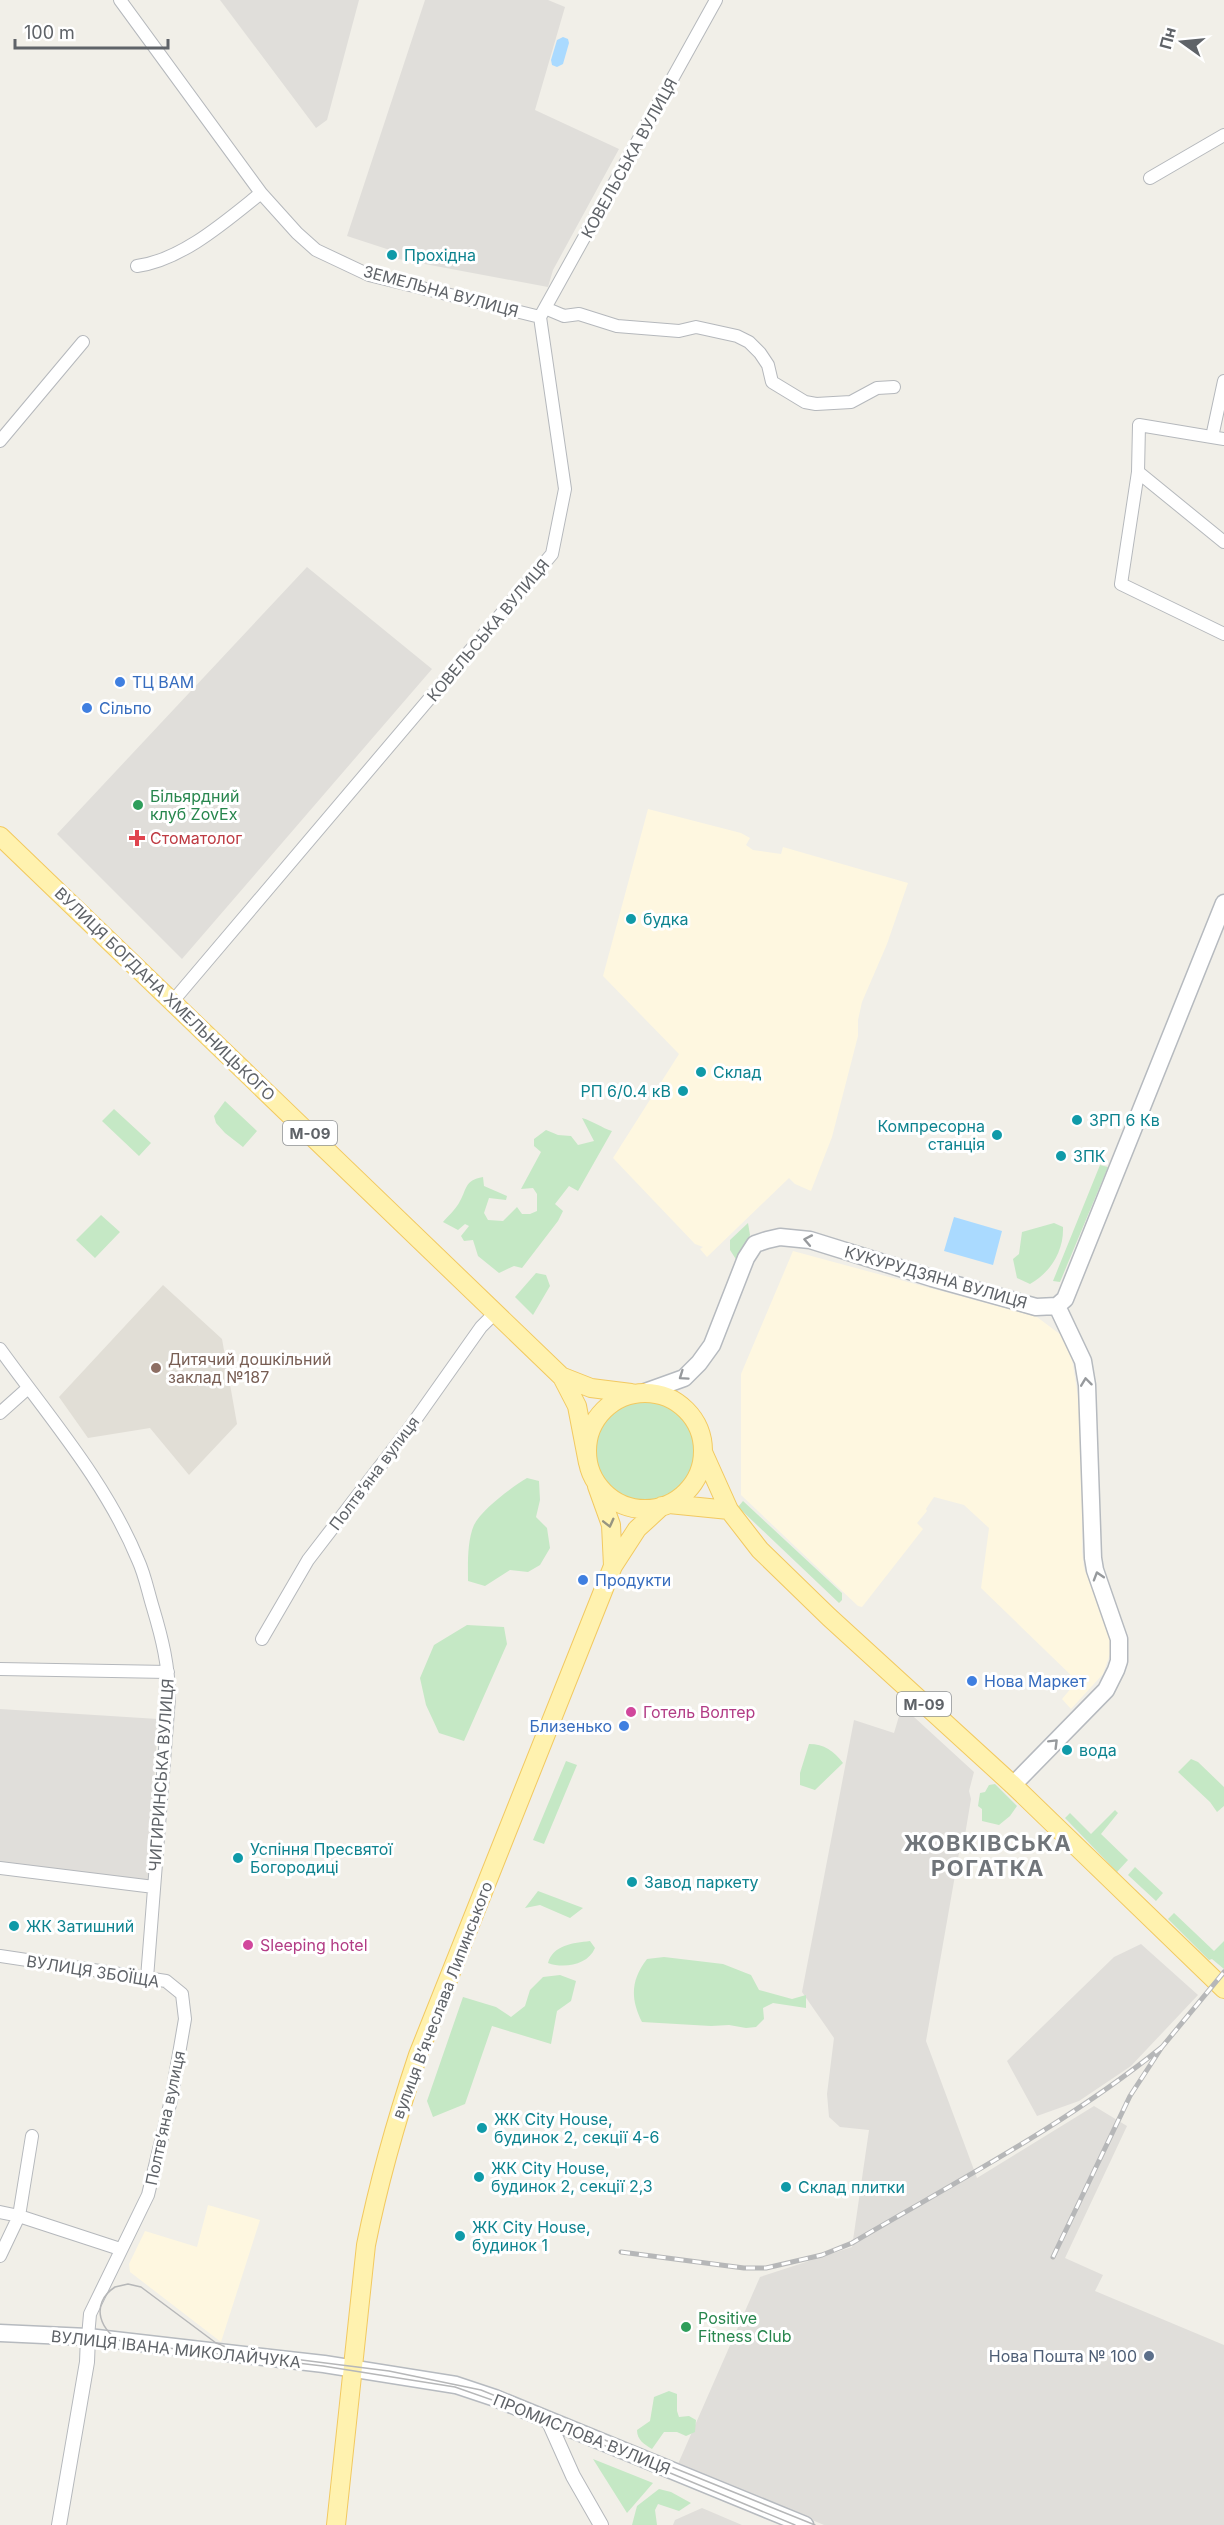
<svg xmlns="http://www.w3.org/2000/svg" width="1224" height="2525" viewBox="0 0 1224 2525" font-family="Inter,sans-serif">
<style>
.commercial{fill:#fef7e0}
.industrial{fill:#e0deda}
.education{fill:#e1ded6}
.green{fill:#c5e8c5}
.water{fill:#aadaff}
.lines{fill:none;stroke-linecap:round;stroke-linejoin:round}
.minor-casing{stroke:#b5b8bc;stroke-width:14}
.tertiary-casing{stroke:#b5b8bc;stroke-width:16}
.secondary-casing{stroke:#b6babf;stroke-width:19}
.primary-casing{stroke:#f2c960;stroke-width:20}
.minor{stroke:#fff;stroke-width:12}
.tertiary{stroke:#fff;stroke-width:14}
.secondary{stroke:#fff;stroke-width:16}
.primary{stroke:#fff2af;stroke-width:18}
.tram{stroke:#b6b7b8;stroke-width:1.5}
.rail-casing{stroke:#b6b7b8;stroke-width:5}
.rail{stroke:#fff;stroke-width:3;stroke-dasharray:9;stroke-linecap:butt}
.oneway{stroke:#979a9d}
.oneway2{stroke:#979581}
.culture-dot{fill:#0f9aa8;stroke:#fff;stroke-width:2}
.shop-dot{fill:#3f7fe0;stroke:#fff;stroke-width:2}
.leisure-dot{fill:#2e9e5b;stroke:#fff;stroke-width:2}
.health-dot{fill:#e0444e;stroke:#fff;stroke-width:2}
.education-dot{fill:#8d6e63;stroke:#fff;stroke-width:2}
.hotel-dot{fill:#d1479c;stroke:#fff;stroke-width:2}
.service-dot{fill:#5c6f8a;stroke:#fff;stroke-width:2}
.labels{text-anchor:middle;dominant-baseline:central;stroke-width:6;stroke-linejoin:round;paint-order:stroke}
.shield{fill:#fff;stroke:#8f9295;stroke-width:1.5}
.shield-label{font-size:15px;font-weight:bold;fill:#5f6368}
.street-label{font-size:16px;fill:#5f6368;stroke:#fff}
.culture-label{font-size:16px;fill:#0d838f;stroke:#fff;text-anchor:start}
.shop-label{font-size:16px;fill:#366cbe;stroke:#fff;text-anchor:start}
.leisure-label{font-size:16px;fill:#27864d;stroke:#fff;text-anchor:start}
.health-label{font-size:16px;fill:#be3a42;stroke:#fff;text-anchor:start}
.education-label{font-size:16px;fill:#785e54;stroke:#fff;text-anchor:start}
.hotel-label{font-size:16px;fill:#b23c85;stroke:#fff;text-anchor:start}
.service-label{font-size:16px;fill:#4e5e75;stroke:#fff;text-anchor:end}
.district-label{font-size:22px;font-weight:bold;letter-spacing:1.5px;fill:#70757a;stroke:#fff}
</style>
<rect width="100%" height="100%" fill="#f1efe8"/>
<path class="commercial" d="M648,809L741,833L750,838L746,845L753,850L781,854L783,847L908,883L887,944L862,1002L858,1020V1036L832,1137L811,1191L795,1184L789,1178L707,1257L700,1249L703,1247L695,1244L613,1158L679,1054L603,976Z
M793,1251L1037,1317L1069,1341L1083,1427L1082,1551L1084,1568L1111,1630L1110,1654L1103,1674L1071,1709L1062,1699L1077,1681L981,1588L989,1528L964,1505L934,1497L926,1509L927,1511L917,1523L923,1529L862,1607L858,1606L741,1495V1374Z
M208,2205L260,2220L221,2342L130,2272L129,2264L145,2231L197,2247Z"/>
<path class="industrial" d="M220,0H359L327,120L316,128Z
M425,0H548L565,7L535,110L619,149L553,270L548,287L398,259L399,253L347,236Z
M307,567L432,669L182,959L57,834Z
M902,1706L974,1772L969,1791L971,1799L963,1847H960L926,2041L977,2178L1094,2106L1127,2126L1065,2258L1103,2275L1095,2291L1224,2345V2525H824L678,2464L760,2277L852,2247L869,2130L840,2127L829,2117L827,2094L834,2038L802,1992L854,1720L894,1733Z
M0,1709L158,1719L148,1882L0,1862Z
M1141,1944L1198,1995L1131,2066L1079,2101L1037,2116L1007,2061L1114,1957Z
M702,2508L742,2525H673L675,2520Z"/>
<path class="education" d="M163,1285L222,1339L237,1424L189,1475L150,1428L88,1438L59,1397Z"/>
<path class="green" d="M225,1101L257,1131L243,1147L225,1133L216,1123L214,1116Z
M114,1109L151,1143L139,1156L102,1121Z
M582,1118C593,1121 602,1128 612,1131L578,1191L569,1186L555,1204L563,1211L558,1221L522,1268L514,1266L499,1273L478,1256L473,1240L464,1241L461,1236L469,1226L465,1224L458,1230L443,1222C448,1216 455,1210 459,1203C467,1190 464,1180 483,1177L484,1186L507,1196L506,1200L489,1198L484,1213L488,1220L503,1221L517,1207L522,1214H530L537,1211V1194L533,1188L521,1189L541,1152L534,1146V1139L546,1130L558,1135L571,1136L578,1145L594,1141Z
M1100,1165L1108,1167L1060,1282L1053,1281Z
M101,1215L120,1232L95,1258L76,1240Z
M748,1223L750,1235L739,1264L730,1250V1240Z
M1054,1223L1063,1227C1064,1251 1050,1273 1030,1284L1017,1278L1013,1259L1019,1254L1022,1232Z
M536,1273L546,1275L550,1286L533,1315L515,1297Z
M595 1451a50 50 0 1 1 100 0a50 50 0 1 1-100 0Z
M527,1478L539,1481L540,1500L536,1517L547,1528L550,1548L540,1565L528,1572L510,1570L485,1586L468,1581C468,1564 467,1541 474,1525C482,1509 512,1487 527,1478Z
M743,1501L842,1593V1600L839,1603L738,1507Z
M467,1625L504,1627L507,1644L464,1741L439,1733L426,1705L420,1678L434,1645Z
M809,1744C824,1744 834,1751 843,1763L815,1790L800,1785V1773Z
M1191,1759L1198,1762L1224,1787V1806L1217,1812L1210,1802L1178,1772Z
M566,1761L577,1765L544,1844L533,1840Z
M995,1784L1017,1806L1010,1816L999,1825L982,1821V1809L978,1806L980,1793L985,1792L989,1785Z
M1115,1810L1118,1813L1101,1834L1128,1860L1117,1872L1065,1818L1070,1813L1091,1834Z
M1135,1867L1163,1893L1156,1901L1128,1875Z
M538,1891L583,1908L570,1918L540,1905L525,1908Z
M1174,1913L1214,1951L1224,1941V1969L1212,1959L1209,1960L1168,1919Z
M590,1941L595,1948C588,1965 564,1969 548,1963C553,1945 573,1943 590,1941Z
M664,1957L723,1964L751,1975L759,1990L792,1999L806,1995V2008L773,2003L763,2008L764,2019L756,2027L746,2028L729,2025L711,2026L642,2022C630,1998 631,1980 647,1959Z
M560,1975L576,1981L571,2001L557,2011L551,2044L492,2026L465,2104L433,2117L427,2101L463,1997L496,2007L511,2017L525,2006L530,1990L543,1977Z
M669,2391L677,2394V2411L679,2417L689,2416L696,2420L695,2432L686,2436L677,2432H664L652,2449C644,2444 637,2440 637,2430L650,2421L654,2397Z
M593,2459L653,2483L627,2513Z
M659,2489L671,2492L691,2503L679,2511L658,2504L655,2510L657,2525H632L637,2506Z"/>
<path class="water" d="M563,37L568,39L569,43L563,64L557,67L552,65L551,60L557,40Z
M954,1217L1002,1231L993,1265L944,1251Z"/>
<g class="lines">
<defs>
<path id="minor" d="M120,0L261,193L297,233L316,250L369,275L540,317
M1150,178L1224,135
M137,266C182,260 226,221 261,193
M545,308L564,316L579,314L617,326L679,331L696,327L737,336L749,342L760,353L768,365L772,382L805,402L816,404L851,402L877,388L894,387
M1212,437L1224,381
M1224,439L1139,425L1138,472L1121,584L1224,634
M0,441L83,342
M1138,472L1224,542
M173,1001L552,554L565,489L540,317L716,0
M0,1349C49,1417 106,1482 138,1560C145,1575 148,1592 153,1608C162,1638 169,1666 169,1698L147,1978
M0,1413L28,1388
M262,1639L308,1560L411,1426L481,1327L495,1313
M0,1669L168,1672
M0,1868L154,1887
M0,1956L166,1981L182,1994L185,2019L171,2100L148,2195L90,2314L88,2337
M0,2212L19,2216L120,2249
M0,2256L19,2216L32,2136"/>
<path id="tertiary" d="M548,2420L573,2476L601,2525
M59,2525L87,2362L88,2337"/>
<path id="secondary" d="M645,1392L684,1378L699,1363L712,1345L746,1258L755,1244L767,1240L780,1237L810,1240L932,1278L1036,1307L1057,1306L1065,1299L1224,903
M1013,1785L1106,1690L1116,1670L1119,1661V1639L1095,1570L1093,1558L1087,1385L1083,1361L1057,1306
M0,2333L88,2337L324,2364L456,2385L495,2398L805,2525"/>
<path id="primary" d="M0,836L562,1377L577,1406L588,1463
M563,1377L591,1388L631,1393
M587 1451a58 58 0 1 1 116 0a58 58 0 1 1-116 0Z
M703,1452L729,1510L760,1550L829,1617L1013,1785L1224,1989
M597,1486L611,1525L613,1566
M669,1504L729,1510
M336,2525L366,2245C379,2180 397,2118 418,2055L613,1566L637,1529L662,1506"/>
</defs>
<use href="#minor" class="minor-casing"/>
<use href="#tertiary" class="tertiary-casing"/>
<use href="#secondary" class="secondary-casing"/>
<use href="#primary" class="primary-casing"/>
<use href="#minor" class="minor"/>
<use href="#tertiary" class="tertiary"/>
<use href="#secondary" class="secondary"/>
<use href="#primary" class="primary"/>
<path class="tram" d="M795,2525L512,2407L455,2387L323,2366L125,2343C100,2333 89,2304 115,2287L128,2284L141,2287L216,2343L238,2352L389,2371L481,2390L815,2525"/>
<defs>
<path id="rail" d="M621,2252L744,2268H766L822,2255L852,2243C957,2181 1067,2124 1162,2047
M1053,2257L1130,2096L1162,2047L1224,1972"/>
</defs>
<use href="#rail" class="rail-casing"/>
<use href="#rail" class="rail"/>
</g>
<defs><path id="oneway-chevron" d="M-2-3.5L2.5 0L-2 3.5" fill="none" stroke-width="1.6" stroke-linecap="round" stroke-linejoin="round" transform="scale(1.5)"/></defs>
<g class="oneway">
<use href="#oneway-chevron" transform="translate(808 1240) rotate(-169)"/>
<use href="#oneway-chevron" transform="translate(683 1376) rotate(145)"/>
<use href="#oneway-chevron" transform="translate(1086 1382) rotate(-97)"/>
<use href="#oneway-chevron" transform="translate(1098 1576) rotate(-107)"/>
<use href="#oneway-chevron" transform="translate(1054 1743) rotate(-45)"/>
</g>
<use class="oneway2" href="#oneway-chevron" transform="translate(609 1523) rotate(76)"/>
<g class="culture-dot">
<circle cx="392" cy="255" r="6"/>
<circle cx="631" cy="919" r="6"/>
<circle cx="701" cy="1072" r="6"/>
<circle cx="683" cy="1091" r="6"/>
<circle cx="1077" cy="1120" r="6"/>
<circle cx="997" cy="1135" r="6"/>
<circle cx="1061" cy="1156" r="6"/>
<circle cx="1067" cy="1750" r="6"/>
<circle cx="238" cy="1858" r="6"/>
<circle cx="632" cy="1882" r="6"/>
<circle cx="14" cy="1926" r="6"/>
<circle cx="482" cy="2128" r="6"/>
<circle cx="479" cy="2177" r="6"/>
<circle cx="786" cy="2187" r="6"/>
<circle cx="460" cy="2236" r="6"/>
</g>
<g class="shop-dot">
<circle cx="120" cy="682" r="6"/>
<circle cx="87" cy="708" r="6"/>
<circle cx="583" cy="1580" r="6"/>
<circle cx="972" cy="1681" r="6"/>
<circle cx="624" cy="1726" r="6"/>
</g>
<g class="leisure-dot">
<circle cx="138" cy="805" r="6"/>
<circle cx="686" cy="2327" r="6"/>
</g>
<path class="health-dot" d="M134 829h6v6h6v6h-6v6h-6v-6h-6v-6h6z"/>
<circle class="education-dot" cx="156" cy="1368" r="6"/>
<g class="hotel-dot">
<circle cx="631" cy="1712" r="6"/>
<circle cx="248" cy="1945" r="6"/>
</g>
<circle class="service-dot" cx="1149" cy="2356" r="6"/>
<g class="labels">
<g class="shield">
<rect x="283" y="1121" width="54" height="24" rx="4.5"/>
<rect x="897" y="1692" width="54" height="24" rx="4.5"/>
</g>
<g class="shield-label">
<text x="310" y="1133">М-09</text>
<text x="924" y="1704">М-09</text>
</g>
<g class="street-label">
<text transform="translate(629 158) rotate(-61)">КОВЕЛЬСЬКА ВУЛИЦЯ</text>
<text transform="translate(441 291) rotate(15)">ЗЕМЕЛЬНА ВУЛИЦЯ</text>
<text transform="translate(488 630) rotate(-50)">КОВЕЛЬСЬКА ВУЛИЦЯ</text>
<text transform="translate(165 994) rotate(44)">ВУЛИЦЯ БОГДАНА ХМЕЛЬНИЦЬКОГО</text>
<text transform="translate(936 1277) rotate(16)">КУКУРУДЗЯНА ВУЛИЦЯ</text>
<text transform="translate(374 1473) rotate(-53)">Полтвʼяна вулиця</text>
<text transform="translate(161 1775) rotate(-86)">ЧИГИРИНСЬКА ВУЛИЦЯ</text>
<text transform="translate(93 1971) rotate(9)">ВУЛИЦЯ ЗБОЇЩА</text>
<text transform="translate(442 2000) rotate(-69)">вулиця Вʼячеслава Липинського</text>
<text transform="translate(165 2118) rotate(-78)">Полтвʼяна вулиця</text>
<text transform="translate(176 2349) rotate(6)">ВУЛИЦЯ ІВАНА МИКОЛАЙЧУКА</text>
<text transform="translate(582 2434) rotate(22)">ПРОМИСЛОВА ВУЛИЦЯ</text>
</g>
<g class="culture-label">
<text x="404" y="255">Прохідна</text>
<text x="643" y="919">будка</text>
<text x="713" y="1072">Склад</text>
<text x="671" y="1091" text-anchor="end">РП 6/0.4 кВ</text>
<text x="1089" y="1120">ЗРП 6 Кв</text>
<text x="985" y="1126" text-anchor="end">Компресорна<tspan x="985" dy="18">станція</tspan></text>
<text x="1073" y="1156">ЗПК</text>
<text x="1079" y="1750">вода</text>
<text x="250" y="1849">Успіння Пресвятої<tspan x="250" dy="18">Богородиці</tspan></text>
<text x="644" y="1882">Завод паркету</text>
<text x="26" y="1926">ЖК Затишний</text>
<text x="494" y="2119">ЖК City House,<tspan x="494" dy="18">будинок 2, секції 4-6</tspan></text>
<text x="491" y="2168">ЖК City House,<tspan x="491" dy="18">будинок 2, секції 2,3</tspan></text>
<text x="798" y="2187">Склад плитки</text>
<text x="472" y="2227">ЖК City House,<tspan x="472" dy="18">будинок 1</tspan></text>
</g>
<g class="shop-label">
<text x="132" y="682">ТЦ ВАМ</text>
<text x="99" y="708">Сільпо</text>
<text x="595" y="1580">Продукти</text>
<text x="984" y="1681">Нова Маркет</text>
<text x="612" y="1726" text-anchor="end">Близенько</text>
</g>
<g class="leisure-label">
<text x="150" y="796">Більярдний<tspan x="150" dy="18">клуб ZovEx</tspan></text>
<text x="698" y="2318">Positive<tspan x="698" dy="18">Fitness Club</tspan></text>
</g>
<g class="health-label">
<text x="150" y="838">Стоматолог</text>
</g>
<g class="education-label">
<text x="168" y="1359">Дитячий дошкільний<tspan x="168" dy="18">заклад №187</tspan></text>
</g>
<g class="hotel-label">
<text x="643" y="1712">Готель Волтер</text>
<text x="260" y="1945">Sleeping hotel</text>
</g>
<g class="service-label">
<text x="1137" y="2356">Нова Пошта № 100</text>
</g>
<g class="district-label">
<text x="988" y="1843">ЖОВКІВСЬКА<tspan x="988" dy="25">РОГАТКА</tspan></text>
</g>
</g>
<g transform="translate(1182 42) rotate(285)" stroke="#ffffff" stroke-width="4.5" paint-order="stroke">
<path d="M0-4.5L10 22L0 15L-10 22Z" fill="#5f6368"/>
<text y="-9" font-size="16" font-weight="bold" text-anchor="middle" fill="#5f6368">Пн</text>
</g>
<path d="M15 39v9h153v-9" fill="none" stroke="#5f6368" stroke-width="3"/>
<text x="24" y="39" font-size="18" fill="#5f6368" stroke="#ffffff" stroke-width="4.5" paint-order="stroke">100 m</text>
</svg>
